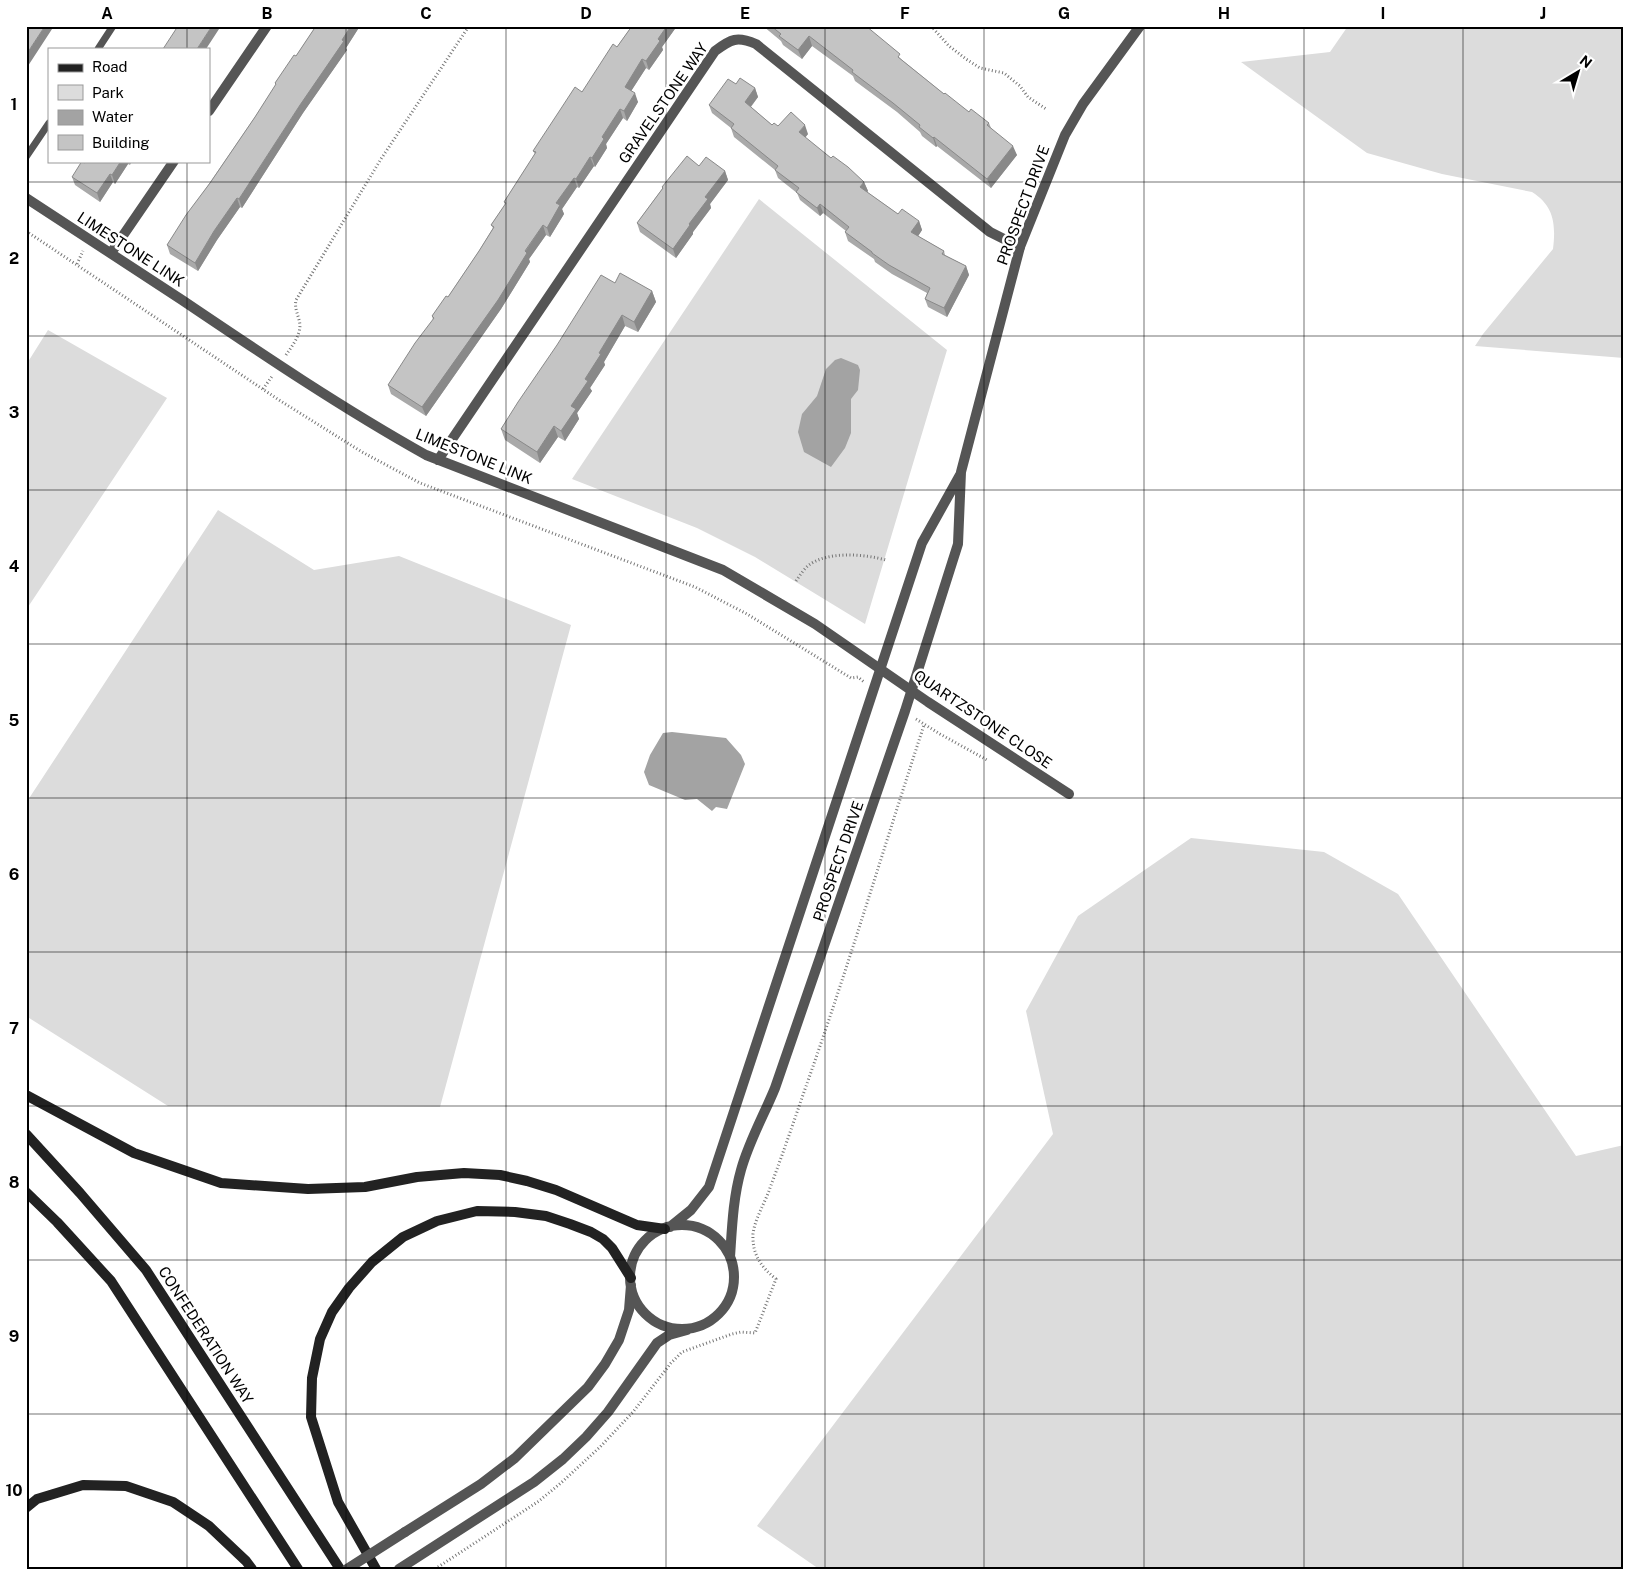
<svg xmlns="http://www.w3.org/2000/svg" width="1650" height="1595" viewBox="0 0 1650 1595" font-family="'Public Sans',sans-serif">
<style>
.green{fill:#dcdcdc}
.water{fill:#a3a3a3}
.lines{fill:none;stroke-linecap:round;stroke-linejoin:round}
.path{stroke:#777;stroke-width:3;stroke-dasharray:1 2.5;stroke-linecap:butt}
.service{stroke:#555;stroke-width:7}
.minor{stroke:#555;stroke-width:10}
.tertiary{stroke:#555;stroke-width:10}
.secondary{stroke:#222;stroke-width:10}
.tertiary-bridge{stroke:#555;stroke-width:10}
.wall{fill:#a9a9a9}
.shaded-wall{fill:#898989}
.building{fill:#c4c4c4;stroke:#898989}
.grid{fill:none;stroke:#000;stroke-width:1;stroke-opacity:0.55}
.labels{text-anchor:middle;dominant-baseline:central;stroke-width:5;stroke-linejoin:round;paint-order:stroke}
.street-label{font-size:15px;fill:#000;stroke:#fff}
.neatline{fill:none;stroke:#000;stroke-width:2}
.grid-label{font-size:16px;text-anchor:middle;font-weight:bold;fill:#000}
</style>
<rect width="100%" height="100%" fill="#fff"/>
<path class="green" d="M1348,26H1624V358L1475,346L1483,334L1553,249C1556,224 1554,206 1532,192L1442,174L1367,153L1241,62L1330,52Z
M759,199L947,350L865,624L755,557L697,528L572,479Z
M48,330L167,398L26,610V365Z
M218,510L314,570L399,556L571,625L440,1107L168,1106L26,1016V803Z
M1191,838L1324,852L1398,894L1576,1156L1624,1145V1569H819L757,1526L1053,1134L1026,1011L1078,916Z"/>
<path class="water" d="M841,358L858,365L860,370L858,390L851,399V433L845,448L831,467L804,452L798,432L802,414L817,396L826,369L835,360Z
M672,732L726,738L741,755L745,764L727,809L716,807L712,811L697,799L685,800L649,785L644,772L650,755L663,733Z"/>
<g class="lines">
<path class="path" d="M931,26L949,46L966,59L980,68L1004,73L1020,86L1028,97L1046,109
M26,231L279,400L362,452L420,483L695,587L747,614L851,678L858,677L864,682
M77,264L83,251
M286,355C292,346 300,336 300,325C299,316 294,309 296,300L381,159L469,26
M263,389L273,375
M796,581C800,575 804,569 809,565C828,551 864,554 886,560
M916,719L940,734L987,760
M435,1569L539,1501L562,1482L600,1447L633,1412L671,1363L682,1352L732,1334L741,1332L755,1333L776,1279C761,1267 752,1254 753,1234C755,1218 765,1203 770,1188C782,1156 793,1124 804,1092C847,971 884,847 924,725"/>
<path class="service" d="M98,49L113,26
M26,157L49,123"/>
<path class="minor" d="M209,111L267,26
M26,198C78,232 130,266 182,300C262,354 342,408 426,455L723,570L815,624L928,702L1069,794
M111,253L174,161
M438,460L715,51C731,39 737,36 756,44L990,232L1020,247"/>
<path class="tertiary" d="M630 1277a52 52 0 1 1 104 0a52 52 0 1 1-104 0Z
M670,1227L691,1210L709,1187L922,543L960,475
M730,1257C732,1228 733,1198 741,1170C749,1141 764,1115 775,1088L905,711L958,544L961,472L1020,247L1065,135L1083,104L1140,26
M405,1532L481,1484L515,1458L588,1387L605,1364L619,1340L629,1310L631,1285
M399,1569L534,1482L563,1459L586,1437L608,1412L657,1343L669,1335L687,1330"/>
<path class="secondary" d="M26,1095L134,1153L221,1183L308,1189L365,1187L417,1177L464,1173L500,1175L527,1181L556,1190L637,1225L665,1229
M26,1134L80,1193L146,1270L340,1569
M26,1192L57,1222L111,1281L298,1569
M26,1508L37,1499L83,1485L126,1486L173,1502L209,1526L246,1561L252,1569
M376,1569L338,1502L311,1417L312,1378L320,1339L332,1312L349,1288L372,1262L403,1237L437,1221L477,1211L515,1212L546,1216L570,1224L591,1232L603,1239L612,1248L631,1278"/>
<path class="tertiary-bridge" d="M347,1569L405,1532"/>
</g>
<path class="wall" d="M316,26H360L346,48L347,50L303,113L242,208L240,207L217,240L198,271L170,254L167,245L255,117L276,85L275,83L296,56Z
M632,26H677L662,47L663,50L649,70L646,68L631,91L638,102L627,121L623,118L606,144L607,148L595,167L594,166L579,188L577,187L562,209L564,214L550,237L546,235L529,259L530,262L501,309L426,416L391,394L388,385L433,320L432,316L448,297L479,251L493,228L491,225L505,205L504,202L535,154L533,151L582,92L617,47Z
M763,26H866L902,60L944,94L969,112L989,123L991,128L1017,155L991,188L937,146L936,147L922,136L920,132L897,112L855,81L853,76L812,46L802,59L783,45L781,41Z
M755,88L758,97L751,107L772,125L808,134L805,138L831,158L864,182L868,191L867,192L898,214L919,221L922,230L918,236L944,251L945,255L966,266L969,275L947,317L928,307L925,299L927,293L892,274L875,262L874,259L848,241L845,232L846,231L823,213L820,216L800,200L797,193L778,178L775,170L734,137L731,128L712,113L709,105Z
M86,161H132L130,165L128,164L115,184L113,182L100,202L75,185L72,177Z
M725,171L728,180L710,204L711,208L693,232V234L676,258L640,232L637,223L662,189V187Z
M615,283L652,291L656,302L638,332L625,326L604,362L605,365L590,388L592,391L577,413L579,419L565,441L558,437L540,463L505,440L501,429Z"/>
<path class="shaded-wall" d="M45,26H54L26,69V55Z
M212,26H221L206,49H197Z
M351,26H360L346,48L347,50L303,113L242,208L239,199L300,105Z
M667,26H677L662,47L663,50L649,70L646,61L658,39Z
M809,36L812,46L802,59L798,50Z
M642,59L646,68L628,96L625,87Z
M755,88L758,97L748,110L745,102Z
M635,93L638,102L627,121L624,111Z
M620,109L623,118L606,144L607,148L595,167L592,158L602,137Z
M805,125L808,134L802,141L799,132Z
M934,137L937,146L936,147L933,138Z
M1013,146L1017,155L991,188L987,179Z
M590,157L594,166L579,188L576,179Z
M121,161H128V164L115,184L112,175Z
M725,171L728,180L710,204L711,208L693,232V234L676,258L673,249L689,224L705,197Z
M110,174L113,182L100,202L97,193Z
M574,178L577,187L562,209L564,214L550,237L547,228L556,203Z
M864,182L868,191L864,196L860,187Z
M237,198L240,207L217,240L198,271L195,263L214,231Z
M820,204L823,213L820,216L817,208Z
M919,221L922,230L915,241L911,232Z
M543,225L546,235L529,259L530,262L501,309L426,416L422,407Z
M966,266L969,275L947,317L944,308Z
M652,291L656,302L638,332L634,322Z
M622,315L625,326L604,362L605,365L590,388L592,391L577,413L579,419L565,441L561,431L571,406L599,353Z
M554,426L558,437L540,463L537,452Z"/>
<path class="building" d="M26,26H45L26,55Z
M178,26H212L197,49H163Z
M316,26H351L342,40L344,41L300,105L239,199L237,198L214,231L195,263L167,245L186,215L210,183L255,117L276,84L275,83L294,55L296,56Z
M632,26H667L658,39L660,41L646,61L642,59L625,87L635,93L624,111L620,109L602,137L604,139L592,158L590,157L576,179L574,178L556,203L560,205L547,228L543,225L525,251L527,253L498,300L422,407L388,385L415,343L434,318L432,316L446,296L448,297L479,251L494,227L491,225L506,203L504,202L536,152L533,151L560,110L575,87L582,92L613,44L617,47Z
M771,26H866L900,54L898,57L944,94L945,93L969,112L971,109L989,123L987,125L1013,146L987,179L934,137L933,138L919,127L920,125L893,103L852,72L853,70L809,36L798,50L779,36L781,34Z
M740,78L755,88L745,102L772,125L774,123L778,126L791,112L805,125L799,132L831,158L833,156L848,167L864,182L860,187L898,214L902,209L919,221L911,232L944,251L942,254L966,266L944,308L925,299L930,288L889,265L872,253V252L845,232L849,227L820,204L817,208L796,192L799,188L775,170L778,166L731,128L734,124L709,105L728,79L736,84Z
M687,156L699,166L706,157L725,171L705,197L708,199L689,224L690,225L673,249L637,223L663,188L662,187Z
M82,161L85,163L86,161H121L112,175L110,174L97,193L72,177Z
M620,273L652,291L634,322L622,315L599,353L601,354L585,379L588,381L571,406L576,409L561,431L554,426L537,452L501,429L518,402L557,345L601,275L615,283Z"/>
<path class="grid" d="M187,26V49M346,26V1569M506,26V1569M666,26V1569M825,26V1569M984,26V1569M1144,26V1569M1304,26V1569M1463,26V1569M187,161V1569M26,182H1624M26,336H1624M26,490H1624M26,644H1624M26,798H1624M26,952H1624M26,1106H1624M26,1260H1624M26,1414H1624"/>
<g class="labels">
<g class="street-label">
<text transform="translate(663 103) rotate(-55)">GRAVELSTONE WAY</text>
<text transform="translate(1023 205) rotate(-70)">PROSPECT DRIVE</text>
<text transform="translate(131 249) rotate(33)">LIMESTONE LINK</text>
<text transform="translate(474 456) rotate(22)">LIMESTONE LINK</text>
<text transform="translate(983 719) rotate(34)">QUARTZSTONE CLOSE</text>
<text transform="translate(838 861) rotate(-71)">PROSPECT DRIVE</text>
<text transform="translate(206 1335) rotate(57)">CONFEDERATION WAY</text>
</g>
</g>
<rect width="1650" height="1595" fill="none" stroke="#ffffff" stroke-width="55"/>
<rect x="48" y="48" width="162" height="115" fill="#ffffff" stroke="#999999"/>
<rect x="58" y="64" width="25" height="8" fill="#222222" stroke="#999999"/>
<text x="92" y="72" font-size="15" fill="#000000">Road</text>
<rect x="58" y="85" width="25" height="15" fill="#dcdcdc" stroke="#999999"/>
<text x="92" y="98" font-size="15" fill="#000000">Park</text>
<rect x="58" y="110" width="25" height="15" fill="#a3a3a3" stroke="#999999"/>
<text x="92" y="122" font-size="15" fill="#000000">Water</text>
<rect x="58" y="135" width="25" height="15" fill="#c4c4c4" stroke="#999999"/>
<text x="92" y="148" font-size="15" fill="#000000">Building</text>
<g transform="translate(1578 72) rotate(38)" stroke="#ffffff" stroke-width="4" paint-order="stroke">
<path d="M0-4L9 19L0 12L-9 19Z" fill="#000000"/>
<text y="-8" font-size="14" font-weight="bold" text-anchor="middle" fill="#000000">N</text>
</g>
<rect x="28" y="28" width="1594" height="1540" class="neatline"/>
<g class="grid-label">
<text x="107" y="19">A</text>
<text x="267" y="19">B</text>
<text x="426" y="19">C</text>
<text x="586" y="19">D</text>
<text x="745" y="19">E</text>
<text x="905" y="19">F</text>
<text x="1064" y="19">G</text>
<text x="1224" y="19">H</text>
<text x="1383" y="19">I</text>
<text x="1543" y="19">J</text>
<text x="14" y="110">1</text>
<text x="14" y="264">2</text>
<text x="14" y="418">3</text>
<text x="14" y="572">4</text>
<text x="14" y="726">5</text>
<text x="14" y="880">6</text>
<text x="14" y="1034">7</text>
<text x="14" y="1188">8</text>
<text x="14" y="1342">9</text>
<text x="14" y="1496">10</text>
</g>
</svg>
